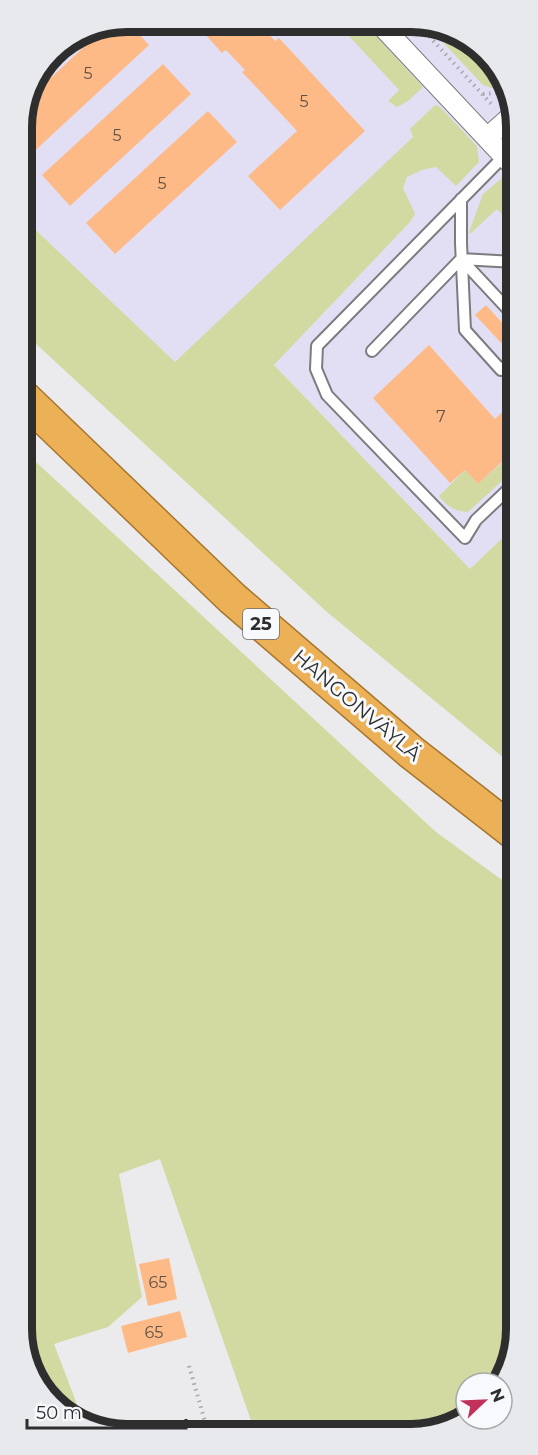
<svg xmlns="http://www.w3.org/2000/svg" width="538" height="1455" viewBox="0 0 538 1455" font-family="Montserrat,sans-serif">
<style>
.industrial{fill:#e2dff5}
.green{fill:#d2d9a1}
.building{fill:#feba86}
.lines{fill:none;stroke-linecap:round;stroke-linejoin:round}
.service-casing{stroke:#7c7c7f;stroke-width:14}
.minor-casing{stroke:#7c7c7f;stroke-width:22}
.trunk-casing{stroke:#a7762d;stroke-width:36}
.path{stroke:#a7a7a9;stroke-width:4;stroke-dasharray:1.5 4.5;stroke-linecap:butt}
.service{stroke:#fff;stroke-width:10}
.minor{stroke:#fff;stroke-width:20}
.trunk{stroke:#ecb056;stroke-width:33}
.labels{text-anchor:middle;dominant-baseline:central;stroke-width:6;stroke-linejoin:round;paint-order:stroke}
.number-label{font-size:16px;fill:#625145}
.shield{fill:#f8f9fc;stroke:#6b6b6c;stroke-width:1.5}
.shield-label{font-size:18px;font-weight:bold;fill:#2e2e2f}
.street-label{font-size:20px;fill:#2e2e2f;stroke:#f8f9fc}
.rim{fill:none;stroke:#2e2e2f;stroke-width:8}
</style>
<rect width="100%" height="100%" fill="#ebebee"/>
<path class="industrial" d="M126,21L432,23L486,52L515,106L516,526L470,569L274,365L409,222L179,366L21,216V119L32,80L57,47Z"/>
<path class="green" d="M336,22L364,23L423,87L408,101L397,107L388,101L399,90Z
M425,23H432L486,52L504,86L492,88L483,85Z
M435,105L439,106L477,146L479,162L456,186L436,167L422,170L407,177L403,188L415,214L410,222L274,365L470,569L516,525V768L327,612L22,331L21,216L175,362L413,137L410,129Z
M502,178H507L515,185V228L497,209L470,234L469,232L483,194Z
M22,449L436,832L516,890L517,1335L497,1383H466V1412L432,1432H255L160,1159L119,1174L142,1297L108,1327L54,1344L83,1420L52,1403L23,1349Z
M512,454L515,459V469L468,512C454,511 448,507 439,496L465,470L478,484Z"/>
<path class="building" d="M127,21L149,45L27,158L21,152V119L26,101L102,30Z
M193,21L257,22L275,41L279,38L365,131L280,210L248,176L297,131L242,72L245,70L226,50L222,53Z
M163,64L191,94L70,206L42,175Z
M208,111L237,142L115,254L86,223Z
M515,279V296L507,287Z
M486,305L515,337L505,347L475,315Z
M429,345L495,419L515,400V450L478,484L465,470L450,483L373,398Z
M169,1258L177,1299L148,1306L139,1264Z
M180,1311L187,1337L128,1353L121,1326Z"/>
<g class="lines">
<defs>
<path id="service" d="M504,156L317,346L316,369L327,395L465,538L476,520L515,483
M461,199V243L465,330L501,370L515,357
M461,259L515,317
M372,351L461,259L515,262"/>
<path id="minor" d="M379,23L515,168
M487,138L515,113"/>
<path id="trunk" d="M22,396L232,598L411,752L516,834"/>
</defs>
<use href="#service" class="service-casing"/>
<use href="#minor" class="minor-casing"/>
<use href="#trunk" class="trunk-casing"/>
<path class="path" d="M417,23L494,107
M483,94L508,92
M189,1366L208,1432"/>
<use href="#service" class="service"/>
<use href="#minor" class="minor"/>
<use href="#trunk" class="trunk"/>
</g>
<g class="labels">
<g class="number-label">
<text x="88" y="73">5</text>
<text x="304" y="101">5</text>
<text x="117" y="135">5</text>
<text x="162" y="183">5</text>
<text x="441" y="416">7</text>
<text x="158" y="1282">65</text>
<text x="154" y="1332">65</text>
</g>
<rect class="shield" x="243" y="609" width="36" height="30" rx="4.5"/>
<g class="shield-label">
<text x="261" y="624">25</text>
</g>
<g class="street-label">
<text transform="translate(357 705) rotate(40)">HANGONVÄYLÄ</text>
</g>
</g>
<path d="M0 0H538V1455H0ZM127 32H411A95 95 0 0 1 506 127V1329A95 95 0 0 1 411 1424H127A95 95 0 0 1 32 1329V127A95 95 0 0 1 127 32Z" fill="#e8e9ec" fill-rule="evenodd"/>
<path class="rim" d="M127 32H411A95 95 0 0 1 506 127V1329A95 95 0 0 1 411 1424H127A95 95 0 0 1 32 1329V127A95 95 0 0 1 127 32Z"/>
<g transform="translate(484 1401) rotate(67)"><circle r="28" fill="#f8f9fc" stroke="#a7a8aa" stroke-width="1.5"/>
<path d="M0-4.5L10 22L0 15L-10 22Z" fill="#c1325b"/>
<text y="-9" font-size="16" font-weight="bold" text-anchor="middle" fill="#2e2e2f">N</text>
</g>
<path d="M27 1419v9h159v-9" fill="none" stroke="#2e2e2f" stroke-width="3"/>
<text x="36" y="1419" font-size="18" fill="#2e2e2f" stroke="#f8f9fc" stroke-width="4.5" paint-order="stroke">50 m</text>
</svg>
